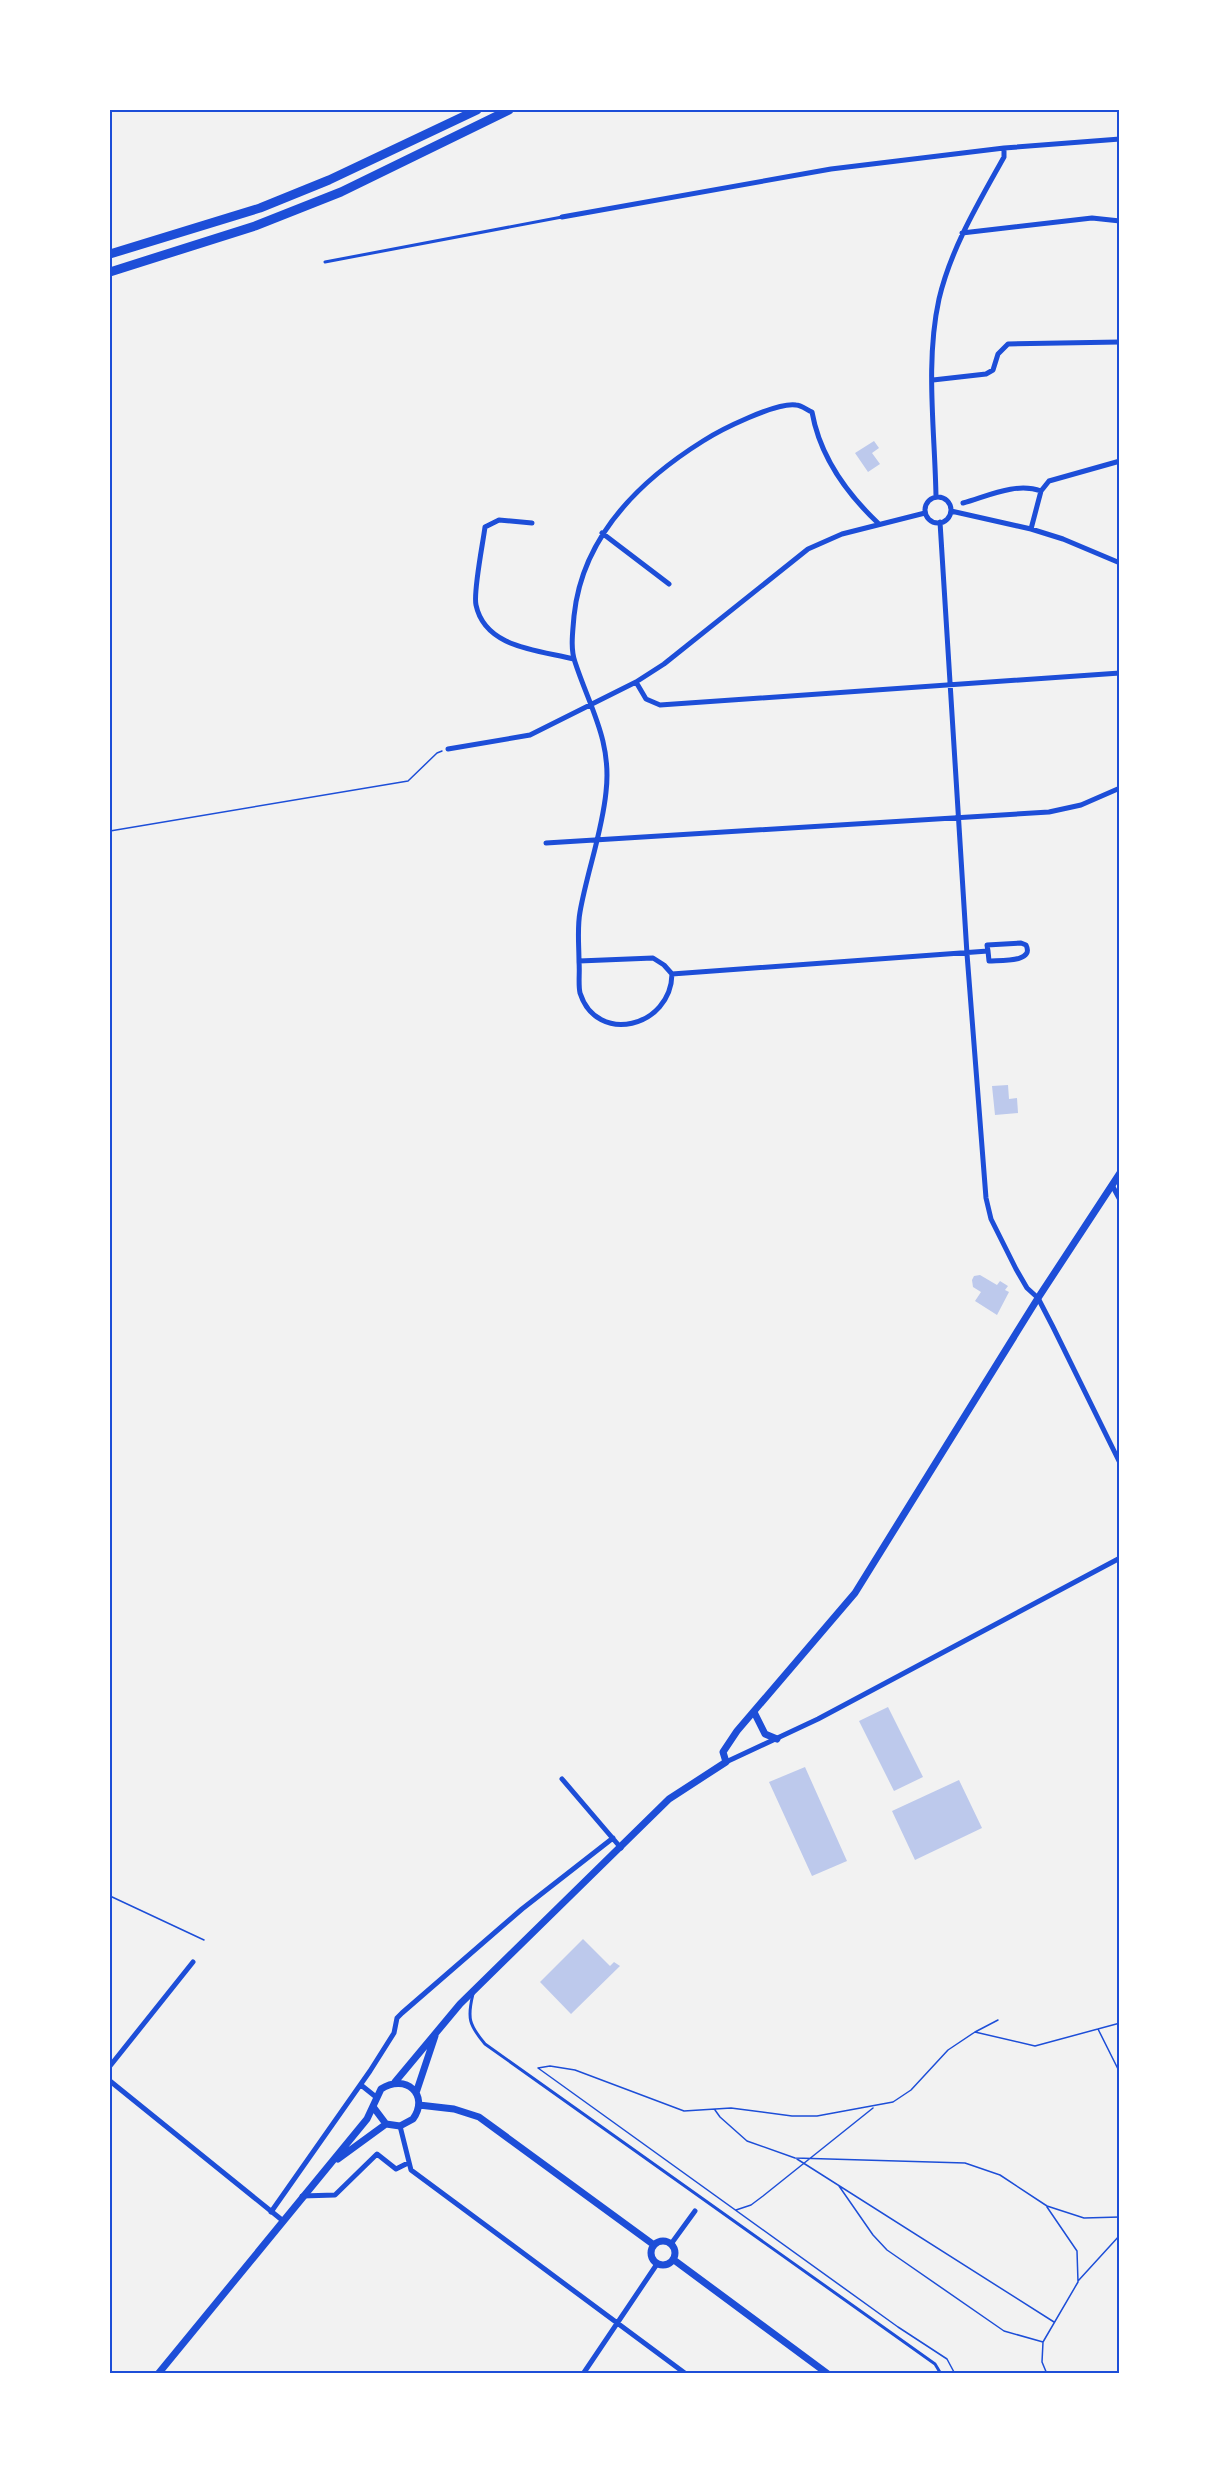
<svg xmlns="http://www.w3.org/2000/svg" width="1229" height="2483" viewBox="0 0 1229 2483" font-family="'IBM Plex Sans',sans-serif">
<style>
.building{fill:#bdc9ec}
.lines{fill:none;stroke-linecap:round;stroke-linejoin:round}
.path{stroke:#1d4ed8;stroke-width:1.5}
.service{stroke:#1d4ed8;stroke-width:3}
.minor{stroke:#1d4ed8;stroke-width:5}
.tertiary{stroke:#1d4ed8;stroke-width:7}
.trunk{stroke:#1d4ed8;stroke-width:9}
.neatline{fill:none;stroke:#1d4ed8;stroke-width:2}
</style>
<rect width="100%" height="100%" fill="#f2f2f2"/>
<path class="building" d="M874,441L879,448L872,453L880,464L868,472L855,453Z
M1008,1085L1009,1099L1017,1098L1018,1113L995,1115L992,1086Z
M980,1275L997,1285L1000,1281L1008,1286L1005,1290L1009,1292L997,1315L975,1301L981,1292L973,1287L972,1280L974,1276Z
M888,1707L923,1777L894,1791L859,1721Z
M805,1767L847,1861L812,1876L769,1782Z
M959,1780L982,1828L915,1860L892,1811Z
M583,1939L610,1966L614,1962L620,1966L571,2014L540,1982Z"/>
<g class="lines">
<path class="path" d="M110,831L408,781L437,753L442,751
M110,1896L204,1940
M1098,2029L1120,2073
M975,2032L998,2020
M538,2068L550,2066L575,2070L684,2111L731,2108L792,2116H817L893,2102L911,2090L948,2050L975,2032L1035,2046L1120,2023
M538,2068L898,2327L947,2359L955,2374
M715,2110L720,2117L747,2141L795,2158L965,2163L1000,2175L1047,2206L1084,2218L1120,2217
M797,2159L1054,2322
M839,2186L873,2235L887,2250L1004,2331L1043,2342
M736,2210L751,2205L763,2196L873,2108
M1078,2281L1120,2235
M1047,2374L1042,2362L1043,2342L1078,2282L1077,2251L1047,2207"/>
<path class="service" d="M325,262L562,217
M473,1994C467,2018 469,2025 485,2044L935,2364L941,2374"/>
<path class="minor" d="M562,217L831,169L1004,148L1120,139
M962,233L1092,218L1120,221
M933,380L986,374L993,370L998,354L1008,344L1120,342
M936,497C935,432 925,363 939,299C951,248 979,202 1004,157V148
M925 510a13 13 0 1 1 26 0a13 13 0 1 1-26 0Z
M963,503C988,496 1016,482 1041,491
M951,511L1031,529L1063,539L1120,563
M940,522L967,954L986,1198L991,1219L1016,1269L1027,1288L1038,1298L1053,1327L1120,1463
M532,523L499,520L485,527C483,543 473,592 476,605C485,648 538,650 574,659
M1031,529L1041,491L1049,481L1120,461
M602,533L669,584
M636,682L646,699L660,705L1120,673
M448,749L530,735L636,682L664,664L808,549L842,534L925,513
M546,843L1049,812L1081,805L1120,788
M579,961L653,958L664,965L672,974C671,1027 597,1046 580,993C578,984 580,972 579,962C579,945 577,928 580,912C587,872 602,833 606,792C612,741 590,708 575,662C570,648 573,630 574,616C582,538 639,481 703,441C720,430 776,402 796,405C801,405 807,410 812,412C820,457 846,493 879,524
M672,974L988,951L989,961C999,960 1035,963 1026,945L1021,943L987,945L988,951
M1112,1185L1120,1200
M726,1762L818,1719L1120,1558
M562,1779L621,1848
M110,2066L193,1962
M110,2081L282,2220
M361,2085L376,2097
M400,2126L411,2170L686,2374
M302,2196L335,2195L377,2154L396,2169L408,2163
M271,2212L370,2071L394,2033L397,2018L402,2013L522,1909L613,1838
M671,2244L695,2211
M583,2374L657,2264"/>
<path class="tertiary" d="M754,1712L765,1734L777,1739
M395,2082L460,2004L669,1799L726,1762L723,1752L737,1731L855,1593L1038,1298L1120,1173
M416,2093L435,2036
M419,2105L454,2109L479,2117L654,2245
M338,2159L386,2124
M651 2253a12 12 0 1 1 24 0a12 12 0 1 1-24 0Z
M674,2260L828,2374
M158,2374L367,2119L381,2089C406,2073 430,2095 413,2119L400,2126L386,2124L374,2108"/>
<path class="trunk" d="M110,254L260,208L329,180L477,110
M110,272L255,226L341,192L509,110"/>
</g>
<rect width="1229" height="2483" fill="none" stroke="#ffffff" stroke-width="222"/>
<rect x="111" y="111" width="1007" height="2261" class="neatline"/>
</svg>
